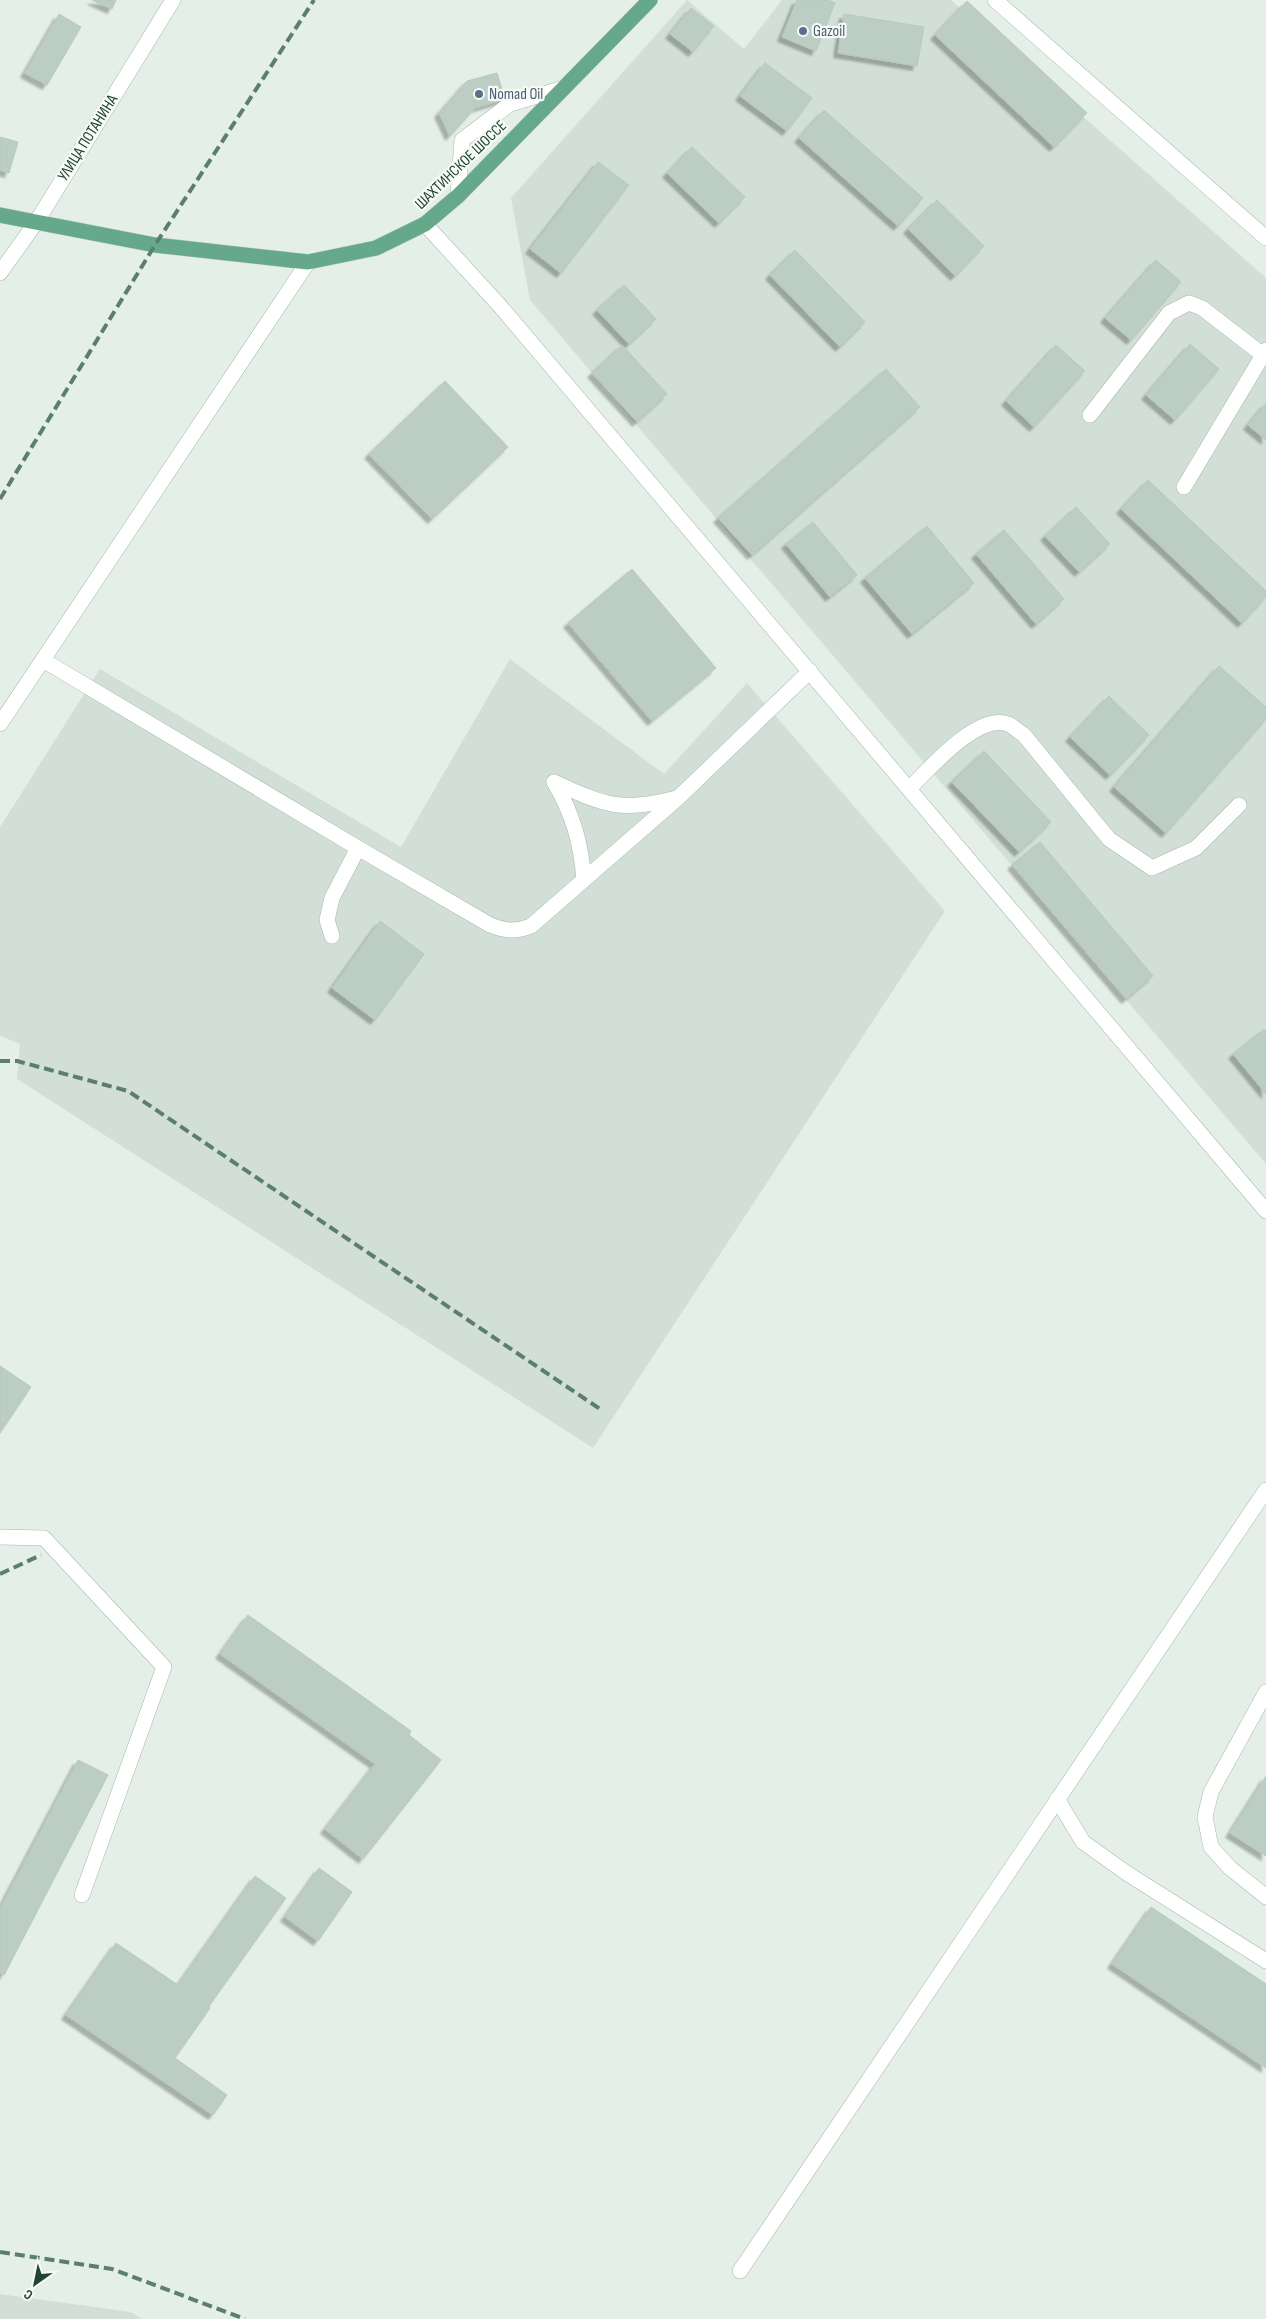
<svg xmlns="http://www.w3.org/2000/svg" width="1266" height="2319" viewBox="0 0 1266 2319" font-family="'Sofia Sans Condensed',sans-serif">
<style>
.built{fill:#d2dfd7}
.building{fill:#bccdc3;stroke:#b6c9be;filter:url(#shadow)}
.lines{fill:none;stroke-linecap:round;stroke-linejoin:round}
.minor-casing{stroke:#a6b8ae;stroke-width:16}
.major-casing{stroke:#c1cac6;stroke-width:16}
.minor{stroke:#fff;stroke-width:15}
.major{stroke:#65a88a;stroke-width:15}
.rail{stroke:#5c7e6f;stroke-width:4;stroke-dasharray:10 5;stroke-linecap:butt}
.service-dot{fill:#5c6f8a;stroke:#f6fbf7;stroke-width:2}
.labels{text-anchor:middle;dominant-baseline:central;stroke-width:4.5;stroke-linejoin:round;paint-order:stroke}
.service-label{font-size:16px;fill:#4e5e75;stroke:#f6fbf7;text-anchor:start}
.street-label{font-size:16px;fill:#214334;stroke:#f6fbf7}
</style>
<defs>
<filter id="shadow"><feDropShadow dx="-4.5" dy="4.5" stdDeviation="1" flood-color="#0004"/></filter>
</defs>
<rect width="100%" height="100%" fill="#e4efe8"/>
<path class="built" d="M687,0L744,49L782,0H951L1266,278V1164L530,300L511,198Z
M510,659L664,774L747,683L945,911L593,1448L17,1079L20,1044L0,1036V827L100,669L401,847Z
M0,2294L131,2312L142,2319H0Z"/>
<path class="building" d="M92,0H116L112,9Z
M797,0H828L835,3L816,51L782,37Z
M967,1L1087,113L1054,147L935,35Z
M691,8L714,26L693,52L670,34Z
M59,14L81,27L47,85L25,73Z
M844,14L924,27L917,66L838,53Z
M765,63L812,98L787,131L740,96Z
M497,73L505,99L475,108L450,136L439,113L467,81Z
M824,110L923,198L898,226L799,138Z
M0,137L18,142L9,173L0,170Z
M692,147L745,197L719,223L667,173Z
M598,162L629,185L561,273L530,249Z
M937,200L984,246L955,276L908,229Z
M795,250L865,322L840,347L770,275Z
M1156,260L1181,282L1131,340L1105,318Z
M624,285L656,319L629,344L597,310Z
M1190,344L1219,369L1175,420L1146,395Z
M622,345L667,394L637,422L592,373Z
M1056,345L1085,371L1034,427L1006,401Z
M886,369L920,407L752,555L718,518Z
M445,381L508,447L432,519L369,454Z
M1266,403V440L1248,425Z
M1148,480L1266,591V597L1242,623L1121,509Z
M1076,507L1110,544L1079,572L1045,536Z
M813,522L857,575L830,597L786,544Z
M927,526L974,583L912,634L865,578Z
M1004,530L1064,599L1036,624L976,554Z
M632,569L716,668L652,721L568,623Z
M1219,666L1266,707V719L1166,833L1114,787Z
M1109,696L1149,735L1110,775L1070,737Z
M984,751L1051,822L1019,852L952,782Z
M1040,842L1153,976L1126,999L1012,865Z
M380,921L424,954L375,1020L332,988Z
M1264,1029L1266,1031V1094L1233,1054Z
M0,1366L31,1387L0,1433Z
M248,1615L411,1731L409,1735L441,1760L363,1859L325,1829L375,1764L220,1654Z
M78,1760L108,1775L4,1975L0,1973V1909Z
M1266,1776V1856L1230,1833Z
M319,1868L352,1892L318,1941L285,1917Z
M255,1876L286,1898L209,2006L210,2008L175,2058L227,2095L213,2115L66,2015L116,1943L178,1985Z
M1151,1907L1266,1984V2068L1112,1964Z"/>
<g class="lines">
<defs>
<path id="minor" d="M995,0L1266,238
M458,196L462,140L510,104L564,88
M425,224L500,306L1266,1211
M0,273L37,221L173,0
M1090,415L1169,313L1189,303L1202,308L1263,355
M1184,487L1266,350
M43,660L358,848L490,925C506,931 515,932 531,926L679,797L810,671
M0,724L308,262
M554,782C606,806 620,812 677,798
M554,782C573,814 581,843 584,880
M909,789C929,769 977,713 1008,724C1013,726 1019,732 1024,735L1109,839L1152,868L1196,848L1239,805
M332,936L327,920L332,898L358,848
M0,1537L44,1538L164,1667L82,1895
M1266,1692L1211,1792L1205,1817L1211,1847L1230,1868L1266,1897
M1057,1799L1083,1842L1128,1874L1266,1961
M740,2271L1266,1490"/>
<path id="major" d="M0,215L155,245L308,262L376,248L425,224L458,196L650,0"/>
</defs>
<use href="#minor" class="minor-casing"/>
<use href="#major" class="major-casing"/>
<use href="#minor" class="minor"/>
<use href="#major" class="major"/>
<path class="rail" d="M0,499L155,245L314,0
M0,1061H17L128,1091L603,1411
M0,1574L41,1555
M0,2252L112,2269L245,2319"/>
</g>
<g class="service-dot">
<circle cx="803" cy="31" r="5"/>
<circle cx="479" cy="94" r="5"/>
</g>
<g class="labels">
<g class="service-label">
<text x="813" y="31">Gazoil</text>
<text x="489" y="94">Nomad Oil</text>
</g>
<g class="street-label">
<text transform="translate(88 138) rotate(-58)">УЛИЦА ПОТАНИНА</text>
<text transform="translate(461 165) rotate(-44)">ШАХТИНСКОЕ ШОССЕ</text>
</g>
</g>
<g transform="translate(35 2284) rotate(213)" stroke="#f6fbf7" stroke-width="4" paint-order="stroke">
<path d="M0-4L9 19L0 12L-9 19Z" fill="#214334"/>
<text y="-8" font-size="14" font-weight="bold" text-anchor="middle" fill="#214334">С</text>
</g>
</svg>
